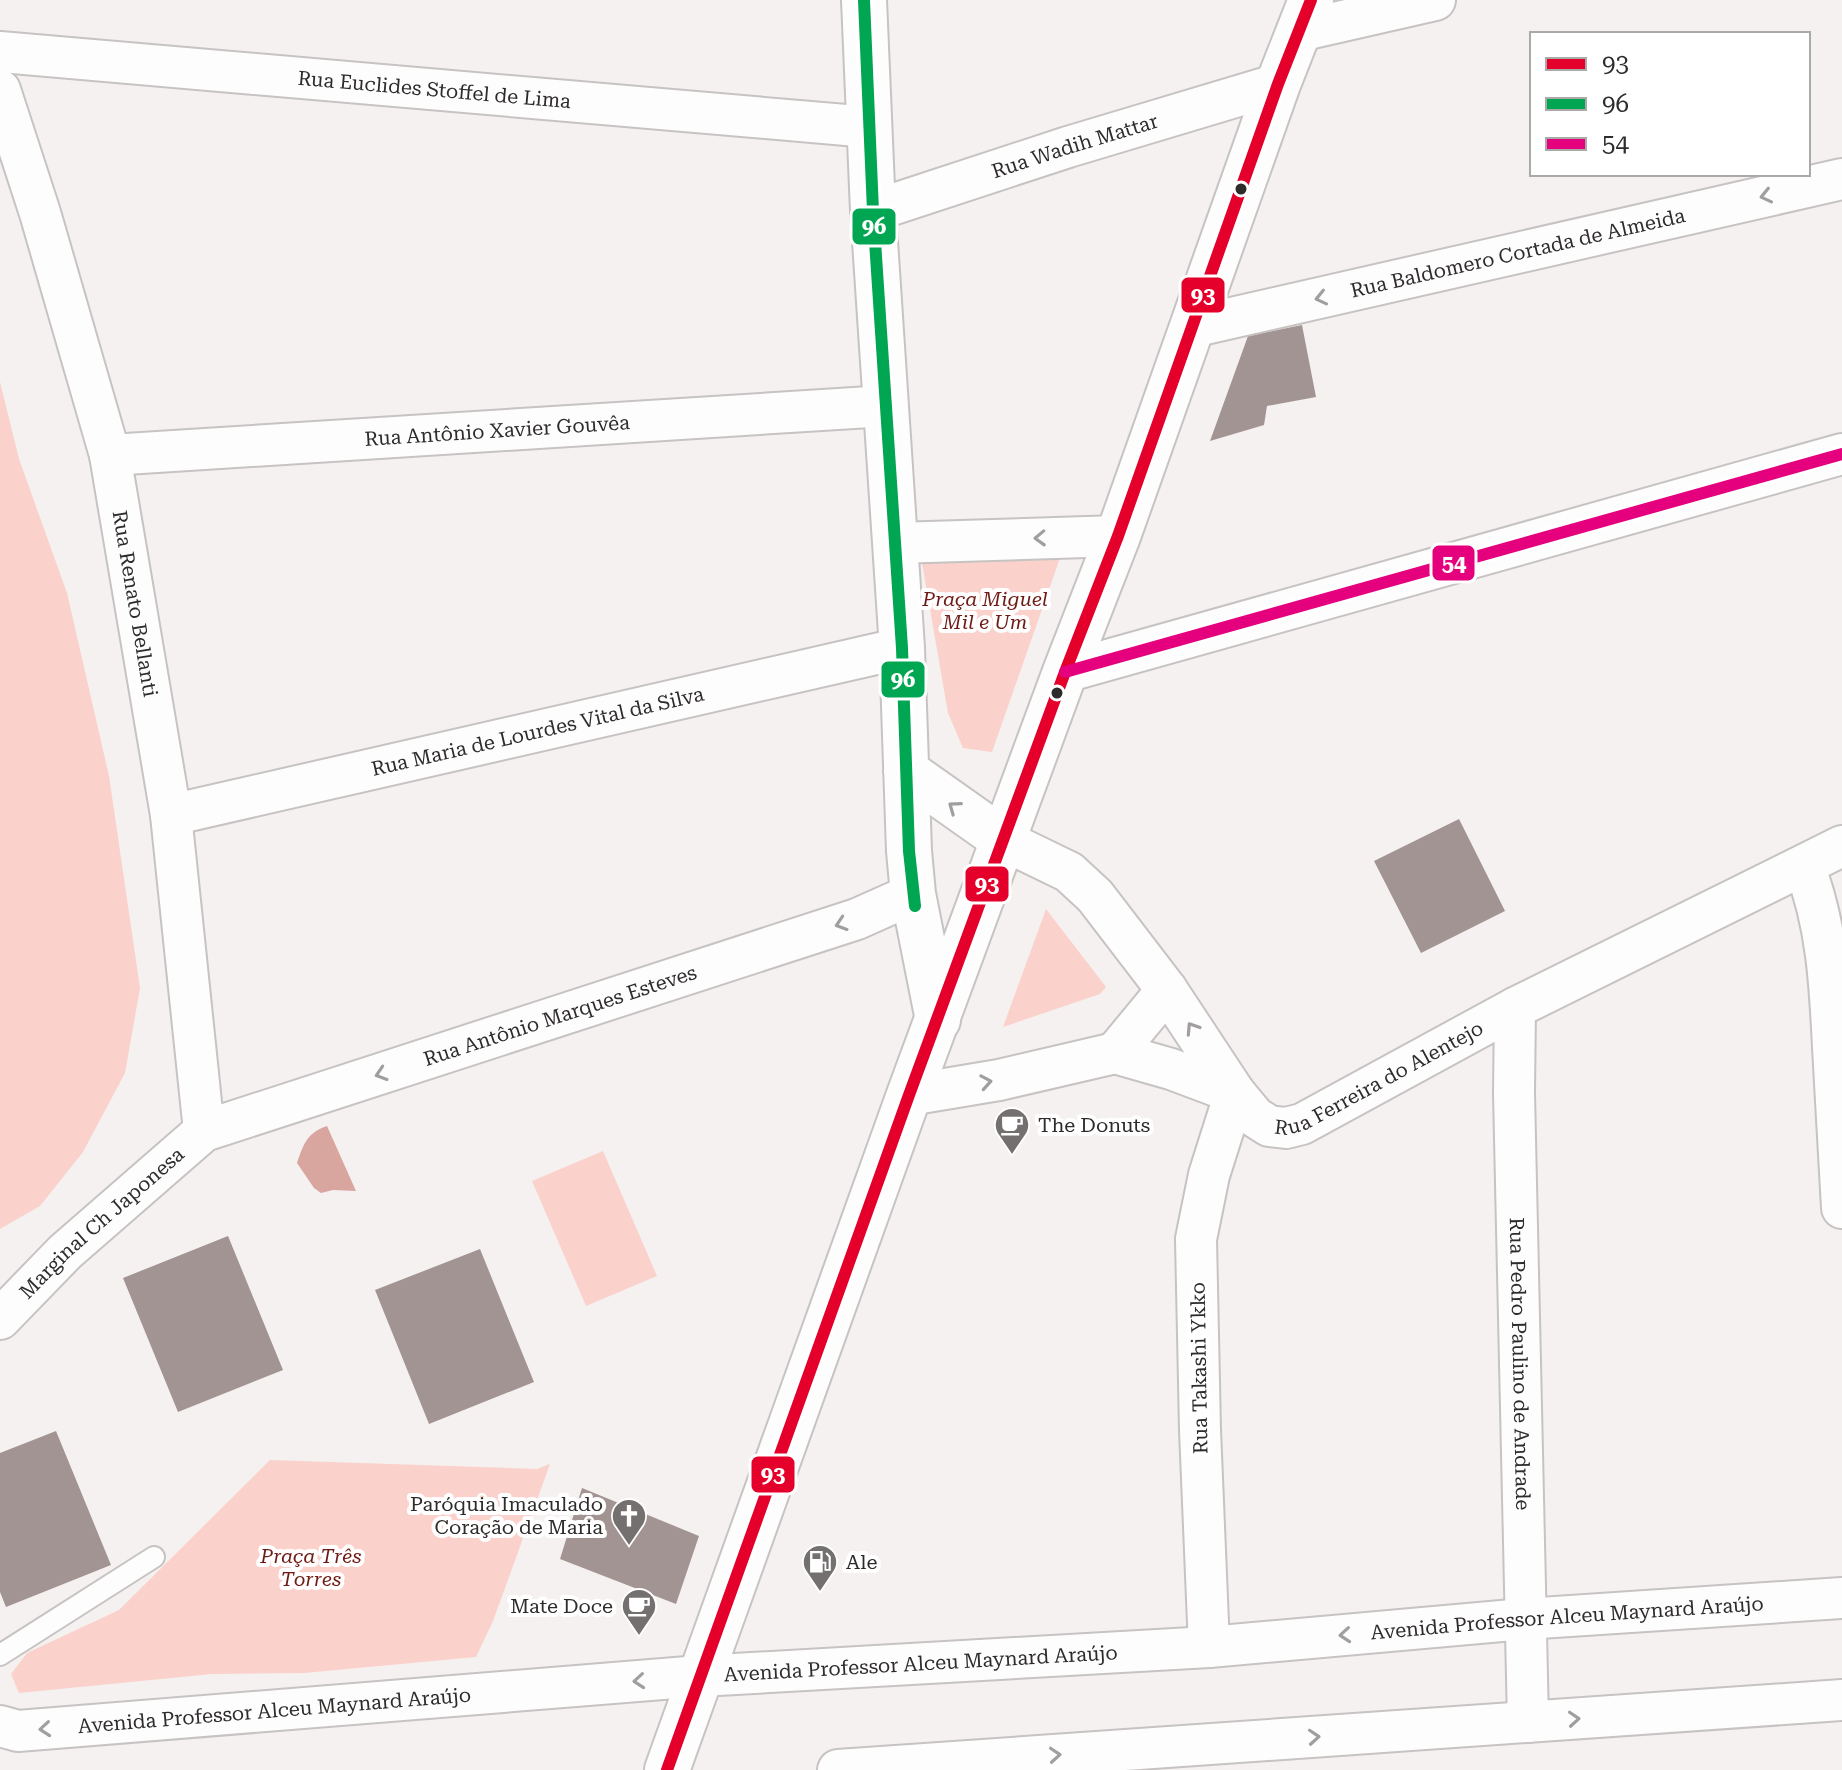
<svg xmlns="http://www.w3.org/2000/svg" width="1842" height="1770" viewBox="0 0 1842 1770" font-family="'Roboto Serif',serif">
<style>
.green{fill:#fad1cb}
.water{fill:#d8a69f}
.building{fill:#a29492}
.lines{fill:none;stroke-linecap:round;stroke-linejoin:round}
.service-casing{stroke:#c6c3c2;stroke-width:24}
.minor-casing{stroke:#c6c3c2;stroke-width:44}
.tertiary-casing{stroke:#c6c3c2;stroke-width:48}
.service{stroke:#fefdfd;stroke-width:20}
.minor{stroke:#fefdfd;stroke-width:40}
.tertiary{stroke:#fefdfd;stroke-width:44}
.bus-1-casing{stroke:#fff;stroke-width:18}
.bus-2-casing{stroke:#fff;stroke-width:18}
.bus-3-casing{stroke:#fff;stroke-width:18}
.bus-1{stroke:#e4002b;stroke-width:12}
.bus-2{stroke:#00a651;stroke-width:12}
.bus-3{stroke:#e5007d;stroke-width:12}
.oneway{stroke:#a09e9e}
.bus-dot{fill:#2e2b2b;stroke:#fff;stroke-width:3}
.labels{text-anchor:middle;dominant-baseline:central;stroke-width:8;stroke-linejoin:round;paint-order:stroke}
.street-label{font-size:20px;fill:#2e2b2b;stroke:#fff}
.park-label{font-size:20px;font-style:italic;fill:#6f1b15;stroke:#fff}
.poi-label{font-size:20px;fill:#2e2b2b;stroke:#fff;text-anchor:start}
.line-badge{stroke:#fff;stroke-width:3}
.badge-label{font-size:22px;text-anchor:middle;font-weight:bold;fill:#fff}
</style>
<rect width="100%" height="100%" fill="#f5f1f0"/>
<path class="green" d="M0,382L19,459L67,593L109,776L140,988L125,1073L83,1152L40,1206L0,1229Z
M1061,555L992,752L963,748L948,713L921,557Z
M1046,909L1106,987L1100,994L1003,1027Z
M603,1151L657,1276L586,1306L532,1181Z
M270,1460L537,1469L550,1464L493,1621L476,1657L304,1673L212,1674L19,1693L11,1674L27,1653L119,1610Z"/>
<path class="water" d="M327,1126L356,1191L333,1190L321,1193L314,1188L297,1163C304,1143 307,1133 327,1126Z"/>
<path class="building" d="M1302,325L1316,397L1267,406L1264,425L1210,441L1248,336Z
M1459,819L1505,911L1421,953L1374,861Z
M228,1236L283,1370L178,1412L123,1278Z
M480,1249L534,1382L429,1424L375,1290Z
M56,1431L111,1565L6,1607L0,1592V1453Z
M582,1488L699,1536L676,1604L560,1559Z"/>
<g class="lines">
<defs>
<path id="service" d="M0,1655L154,1557"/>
<g id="minor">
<path d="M1299,31L1435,0"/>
<path id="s1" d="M0,52L869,127"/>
<path id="s2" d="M0,90L40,213L110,455L171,815L204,1131"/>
<path id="s3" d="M873,211L1068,147L1278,84"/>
<path id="s4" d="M1192,327L1842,179"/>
<path id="s5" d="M110,455L886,406"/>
<path d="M895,543L1118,536"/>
<path d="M1065,672L1842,454"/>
<path id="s6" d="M171,815L902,648"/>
<path id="s7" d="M1005,841L1069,872L1095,896L1167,990L1235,1093L1255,1117L1269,1126L1286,1128L1302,1124L1515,1008L1842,846"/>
<path d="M1804,866C1827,924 1830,985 1833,1047C1836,1101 1839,1154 1842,1208"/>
<path id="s8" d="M1515,1008L1514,1093L1528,1722"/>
<path d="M1115,1053L1167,990"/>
<path d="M909,1095L999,1080L1115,1053L1171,1069L1235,1093"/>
<path id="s9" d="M0,1319L65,1252L204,1131L857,919L913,894"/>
<path d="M1209,1647L1200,1430L1196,1239L1209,1175L1235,1093"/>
<path id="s10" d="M0,1726L18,1731L700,1676L1209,1647L1524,1619L1842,1598"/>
<path d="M838,1770L1842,1700"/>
</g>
<path id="tertiary" d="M864,0L873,211L902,648L909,851L913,894L938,1020
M906,771L1005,841
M667,1770L909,1095L1065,672L1118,536L1278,84L1311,0"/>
</defs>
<use href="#service" class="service-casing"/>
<use href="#minor" class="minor-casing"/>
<use href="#tertiary" class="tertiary-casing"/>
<use href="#service" class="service"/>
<use href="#minor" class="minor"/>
<use href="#tertiary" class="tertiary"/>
<defs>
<path id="bus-1" d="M667,1770L909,1095L1065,672L1118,536L1278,84L1311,0"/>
<path id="bus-2" d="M864,0L873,211L902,648L909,851L915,906"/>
<path id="bus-3" d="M1065,672L1842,454"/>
</defs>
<use href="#bus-1" class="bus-1-casing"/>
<use href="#bus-2" class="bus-2-casing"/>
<use href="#bus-3" class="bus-3-casing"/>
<use href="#bus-1" class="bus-1"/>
<use href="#bus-2" class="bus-2"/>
<use href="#bus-3" class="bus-3"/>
</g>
<defs><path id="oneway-chevron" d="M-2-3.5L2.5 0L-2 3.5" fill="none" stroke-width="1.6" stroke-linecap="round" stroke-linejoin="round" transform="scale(2)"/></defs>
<g class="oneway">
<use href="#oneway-chevron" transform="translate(1766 196) rotate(167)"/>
<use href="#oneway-chevron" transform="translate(1321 298) rotate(167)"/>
<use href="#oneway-chevron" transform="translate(1040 538) rotate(178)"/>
<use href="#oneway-chevron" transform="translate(954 807) rotate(-144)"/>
<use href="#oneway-chevron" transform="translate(841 924) rotate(162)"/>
<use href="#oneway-chevron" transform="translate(1192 1028) rotate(-123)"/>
<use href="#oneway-chevron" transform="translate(381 1074) rotate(162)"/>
<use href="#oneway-chevron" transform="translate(986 1082) rotate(-10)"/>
<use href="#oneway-chevron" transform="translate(1345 1635) rotate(175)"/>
<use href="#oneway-chevron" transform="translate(639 1681) rotate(175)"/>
<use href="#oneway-chevron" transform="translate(1574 1719) rotate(-4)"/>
<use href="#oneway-chevron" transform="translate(45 1729) rotate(175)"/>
<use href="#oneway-chevron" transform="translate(1314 1737) rotate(-4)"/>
<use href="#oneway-chevron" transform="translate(1055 1755) rotate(-4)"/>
</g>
<defs>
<symbol id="cafe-pin" viewBox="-11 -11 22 30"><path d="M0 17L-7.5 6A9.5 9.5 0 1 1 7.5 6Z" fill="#747070" stroke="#fff"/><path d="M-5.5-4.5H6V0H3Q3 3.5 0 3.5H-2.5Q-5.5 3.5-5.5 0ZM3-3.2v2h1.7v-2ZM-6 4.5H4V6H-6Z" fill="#fff"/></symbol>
<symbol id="church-pin" viewBox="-11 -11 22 30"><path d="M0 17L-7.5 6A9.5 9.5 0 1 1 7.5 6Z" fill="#747070" stroke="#fff"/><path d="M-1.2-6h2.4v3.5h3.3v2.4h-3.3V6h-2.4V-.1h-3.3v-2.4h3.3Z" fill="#fff"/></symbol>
<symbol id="fuel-pin" viewBox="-11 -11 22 30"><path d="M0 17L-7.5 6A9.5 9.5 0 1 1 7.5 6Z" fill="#747070" stroke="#fff"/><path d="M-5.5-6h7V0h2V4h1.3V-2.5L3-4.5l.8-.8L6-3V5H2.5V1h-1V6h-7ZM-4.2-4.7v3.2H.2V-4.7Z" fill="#fff"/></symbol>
</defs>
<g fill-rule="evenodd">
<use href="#cafe-pin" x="992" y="1105" width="40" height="54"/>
<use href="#church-pin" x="609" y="1496" width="40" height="54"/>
<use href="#fuel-pin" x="800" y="1542" width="40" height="54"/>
<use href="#cafe-pin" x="619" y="1586" width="40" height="54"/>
</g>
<g class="bus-dot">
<circle cx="1241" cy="189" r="7"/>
<circle cx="1057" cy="693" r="7"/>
</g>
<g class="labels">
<g class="street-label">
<text stroke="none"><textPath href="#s1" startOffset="436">Rua Euclides Stoffel de Lima</textPath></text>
<text stroke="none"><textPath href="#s3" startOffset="212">Rua Wadih Mattar</textPath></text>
<text stroke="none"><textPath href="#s4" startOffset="334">Rua Baldomero Cortada de Almeida</textPath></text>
<text stroke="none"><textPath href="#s5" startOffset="388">Rua Antônio Xavier Gouvêa</textPath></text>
<text stroke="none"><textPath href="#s2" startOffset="532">Rua Renato Bellanti</textPath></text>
<text stroke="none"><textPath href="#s6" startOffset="376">Rua Maria de Lourdes Vital da Silva</textPath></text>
<text stroke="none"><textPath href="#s9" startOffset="652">Rua Antônio Marques Esteves</textPath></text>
<text stroke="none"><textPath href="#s7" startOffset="518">Rua Ferreira do Alentejo</textPath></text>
<text stroke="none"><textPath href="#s9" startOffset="140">Marginal Ch Japonesa</textPath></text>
<text stroke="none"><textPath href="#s8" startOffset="356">Rua Pedro Paulino de Andrade</textPath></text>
<text transform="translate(1199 1368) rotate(-91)">Rua Takashi Ykko</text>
<text stroke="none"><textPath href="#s10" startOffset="1572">Avenida Professor Alceu Maynard Araújo</textPath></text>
<text stroke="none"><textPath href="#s10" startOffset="924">Avenida Professor Alceu Maynard Araújo</textPath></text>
<text stroke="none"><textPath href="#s10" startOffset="276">Avenida Professor Alceu Maynard Araújo</textPath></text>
</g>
<g class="park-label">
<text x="985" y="599">Praça Miguel<tspan x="985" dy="23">Mil e Um</tspan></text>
<text x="311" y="1556">Praça Três<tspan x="311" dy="23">Torres</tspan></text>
</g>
<g class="poi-label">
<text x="1038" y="1125">The Donuts</text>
<text x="603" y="1504" text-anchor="end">Paróquia Imaculado<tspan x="603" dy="23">Coração de Maria</tspan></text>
<text x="846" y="1562">Ale</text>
<text x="613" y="1606" text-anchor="end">Mate Doce</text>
</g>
</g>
<g class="line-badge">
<rect x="851" y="207" width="46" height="39" rx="8" fill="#00a651"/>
<rect x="1180" y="276" width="46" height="38" rx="8" fill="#e4002b"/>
<rect x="1431" y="544" width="45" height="38" rx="8" fill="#e5007d"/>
<rect x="880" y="660" width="46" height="39" rx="8" fill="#00a651"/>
<rect x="964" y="865" width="46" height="38" rx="8" fill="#e4002b"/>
<rect x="750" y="1455" width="46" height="39" rx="8" fill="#e4002b"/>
</g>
<g class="badge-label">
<text x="874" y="234">96</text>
<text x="1203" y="303">93</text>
<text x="1454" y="571">54</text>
<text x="903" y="687">96</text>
<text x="987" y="892">93</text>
<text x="773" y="1482">93</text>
</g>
<rect x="1530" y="32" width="280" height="144" fill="#ffffff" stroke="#abaaaa" stroke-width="2"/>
<rect x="1546" y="58" width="40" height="12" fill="#e4002b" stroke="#abaaaa" stroke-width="2"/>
<text x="1602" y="72" font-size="24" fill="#2e2b2b">93</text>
<rect x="1546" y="98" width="40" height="12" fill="#00a651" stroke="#abaaaa" stroke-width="2"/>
<text x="1602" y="112" font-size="24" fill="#2e2b2b">96</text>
<rect x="1546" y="138" width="40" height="12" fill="#e5007d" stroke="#abaaaa" stroke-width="2"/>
<text x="1602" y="152" font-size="24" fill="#2e2b2b">54</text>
</svg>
